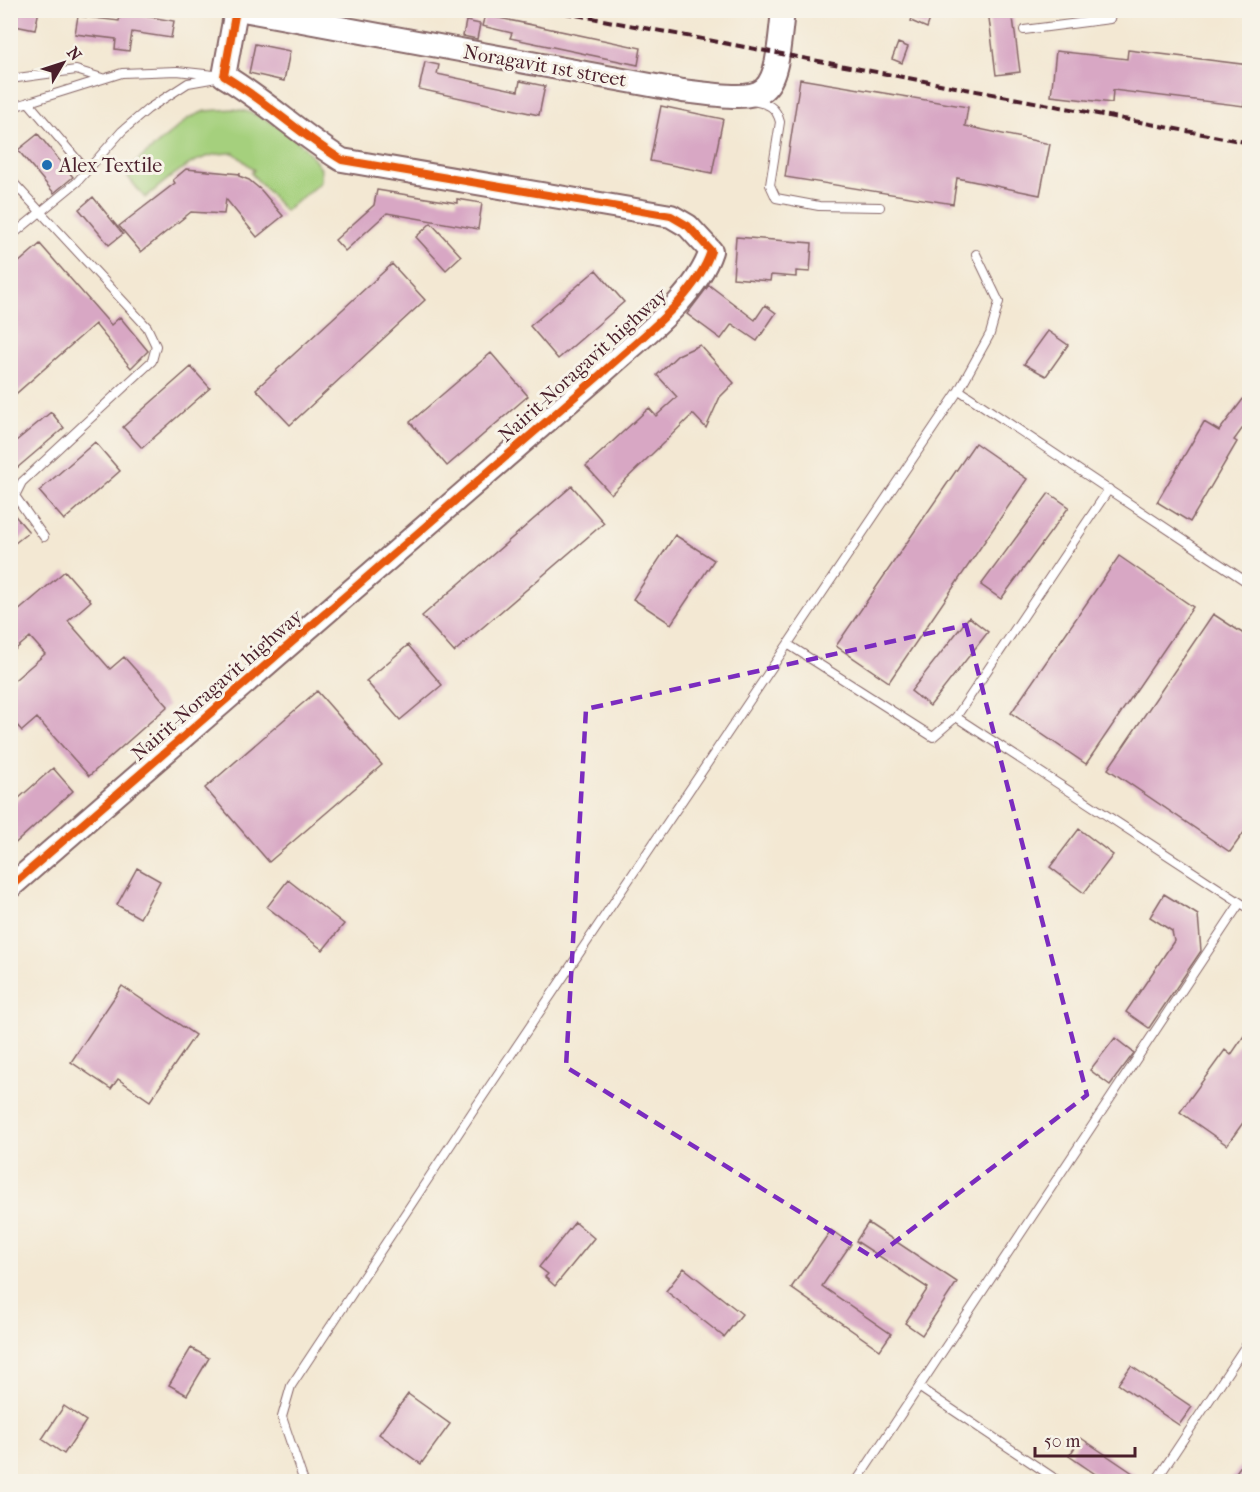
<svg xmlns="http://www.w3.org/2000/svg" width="1260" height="1492" viewBox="0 0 1260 1492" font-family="'IM FELL French Canon',serif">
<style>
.green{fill:#a5d07d;stroke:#787854;stroke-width:1.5}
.building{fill:#d8a7c4}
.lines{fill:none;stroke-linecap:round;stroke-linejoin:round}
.lane-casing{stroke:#856566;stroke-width:10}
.secondary-casing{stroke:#856566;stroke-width:26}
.lane{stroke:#fff;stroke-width:8}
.secondary{stroke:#fff;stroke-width:22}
.rail{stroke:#4a1f2b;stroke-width:4;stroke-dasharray:9 4.5;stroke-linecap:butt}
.cycleway-casing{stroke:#f7f3e8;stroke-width:11}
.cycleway{stroke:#e8590c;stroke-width:8}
.marked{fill:none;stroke:#7b2cbf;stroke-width:4.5;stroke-dasharray:12 8;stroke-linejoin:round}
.poi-dot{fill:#1f6fb2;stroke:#f7f3e8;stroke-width:2}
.labels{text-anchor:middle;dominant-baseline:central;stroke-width:6;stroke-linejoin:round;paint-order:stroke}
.street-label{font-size:20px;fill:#4a1f2b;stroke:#f7f3e8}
.poi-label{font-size:20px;fill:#4a1f2b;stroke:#f7f3e8;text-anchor:start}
</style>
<rect width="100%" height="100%" fill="#f7f3e8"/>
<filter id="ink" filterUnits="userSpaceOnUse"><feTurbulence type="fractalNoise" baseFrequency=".0167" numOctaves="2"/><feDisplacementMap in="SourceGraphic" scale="12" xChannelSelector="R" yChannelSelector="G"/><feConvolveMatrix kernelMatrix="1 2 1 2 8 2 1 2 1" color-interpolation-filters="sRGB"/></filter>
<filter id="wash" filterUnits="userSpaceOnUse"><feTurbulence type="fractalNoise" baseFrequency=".008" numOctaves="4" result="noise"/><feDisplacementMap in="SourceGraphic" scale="24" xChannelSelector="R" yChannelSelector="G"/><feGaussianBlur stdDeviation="1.35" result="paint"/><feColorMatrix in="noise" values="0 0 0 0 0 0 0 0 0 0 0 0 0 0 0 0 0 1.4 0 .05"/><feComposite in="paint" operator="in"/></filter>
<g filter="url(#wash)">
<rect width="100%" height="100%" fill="#f3e8d3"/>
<path class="green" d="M234,109C267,113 304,141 321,169V182L285,211L251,173L254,170L234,153C197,151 172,176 145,198L124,172L189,118L205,111Z"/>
<g id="blocks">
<path class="building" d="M10,10H39L35,30L10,25Z
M915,10H933L927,28L911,21Z
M988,10H1012L1020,72L996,75Z
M121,12L174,21L171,38L132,32L129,51L115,49L116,39L75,34L78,16L119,21Z
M485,15L641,48L638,65L510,38L512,33L482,26Z
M466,21L480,24L477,39L463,36Z
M898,43L908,47L902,63L892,59Z
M255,44L290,51L284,81L249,73Z
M1128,50L1249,65L1244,106L1113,90L1112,103L1051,96L1056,51L1127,59Z
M425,62L439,65L437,74L518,91L520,81L545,86L539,115L419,89Z
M800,79L968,107L965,126L1050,144L1040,195L957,178L953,204L785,177Z
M661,106L723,119L712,173L650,161Z
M38,134L73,177L54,193L18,150Z
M186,169L240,174L239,176L249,180L261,190L283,216L257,237L226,199L224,214L191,212L141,252L119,226L175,183L173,180Z
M377,190L457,203V199L482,203L478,229L387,213L345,251L335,240L374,205Z
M93,197L123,234L109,245L79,209Z
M431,223L461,256L446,270L416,237Z
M736,237L812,243L810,272L796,271V277L771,275L770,281L733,278Z
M40,244L111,325L120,317L148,351L131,368L95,324L10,399V270Z
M392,264L425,300L290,425L256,389Z
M596,270L624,302L558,359L530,326Z
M709,285L755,320L765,305L776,313L757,341L732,324L721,339L687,314Z
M1048,331L1068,345L1046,376L1024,364Z
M700,345L734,383L720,397L706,428L693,414L611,494L586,466L649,408L656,416L677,397L657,375L678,355Z
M491,353L528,396L447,466L410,422Z
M191,367L210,388L142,448L123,427Z
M1250,390V418L1234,440L1237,442L1190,522L1157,502L1204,422L1219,431Z
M51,412L64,428L10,474V446Z
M95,442L120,471L64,520L39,491Z
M975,443L1027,479L889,682L836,646Z
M572,486L604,523L454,652L422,616Z
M1049,493L1069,507L1001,599L981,585Z
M10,510L29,532L10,547Z
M675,535L714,560L671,624L633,599Z
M1119,556L1193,607L1086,764L1011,713Z
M65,571L91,601L68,621L110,669L124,657L168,706L89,776L37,718L22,731L10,717V684L45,654L30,637L10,654V618Z
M1213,614L1250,638V824L1230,852L1108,769Z
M969,617L988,632L930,706L911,691Z
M408,645L442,685L400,720L366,681Z
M317,691L382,765L269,862L205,788Z
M53,768L73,791L10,848V806Z
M1079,829L1113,855L1084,893L1050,867Z
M137,868L160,881L140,918L117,905Z
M288,880L344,924L323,950L267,907Z
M1164,894L1198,915L1201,951L1149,1028L1126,1012L1174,941L1172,931L1150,917Z
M122,986L195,1035L150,1101L118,1079L111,1089L71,1062Z
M1250,1027V1113L1227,1145L1180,1112L1225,1050L1231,1055Z
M1115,1038L1134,1053L1110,1085L1090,1070Z
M575,1222L594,1238L555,1286L545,1277L548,1274L539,1267Z
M868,1223L957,1282L922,1335L905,1323L928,1288L856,1241Z
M831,1230L851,1244L822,1286L891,1334L880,1350L791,1288Z
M684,1268L742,1314L724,1337L666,1291Z
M191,1348L209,1358L187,1395L169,1385Z
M1131,1366L1192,1407L1179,1425L1118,1384Z
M408,1394L450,1424L421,1464L379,1434Z
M64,1406L86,1421L64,1454L42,1439Z
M1081,1438L1146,1482H1107L1069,1456Z
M1250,1453V1482H1229Z"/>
</g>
</g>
<g filter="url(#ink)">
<use href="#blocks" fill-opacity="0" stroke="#856566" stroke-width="1.5"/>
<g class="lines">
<defs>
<path id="lane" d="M787,20L797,10
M1024,30L1110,19L1112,10
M10,79L76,70L102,78
M753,101C768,104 776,106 780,122L770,185L776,198L819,206L880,207
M28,102L86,170
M10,108L122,73L177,71L214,75
M10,179L147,327L156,346L152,361L22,482L15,496L44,537
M10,237L77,182L122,131L148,109L188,83L222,77
M959,390L1250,584
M789,645L933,737L956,717L1109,489
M956,717L1250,909
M920,1388L1060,1482
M304,1482L282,1417L291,1386L477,1105L959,390L990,334L999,302L976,254
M856,1482L1240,903
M1155,1482L1250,1339"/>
<path id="secondary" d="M243,10L683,91C773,102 774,103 783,10
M10,887L601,374C637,340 696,298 711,251L688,226L671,216L342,160C301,135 266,101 224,76L236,10"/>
</defs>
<use href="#lane" class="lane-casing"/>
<use href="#secondary" class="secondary-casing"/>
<use href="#lane" class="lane"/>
<use href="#secondary" class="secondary"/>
<path class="rail" d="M550,10L1250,143"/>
<defs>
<path id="cycleway" d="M10,887L601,374C637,340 696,298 711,251L688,226L671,216L342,160C301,135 266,101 224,76L236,10"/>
</defs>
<use href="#cycleway" class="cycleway-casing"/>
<use href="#cycleway" class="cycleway"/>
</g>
</g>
<path class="marked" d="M966,625L1087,1095L874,1258L566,1067L586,709Z"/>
<circle class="poi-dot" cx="47" cy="165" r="6"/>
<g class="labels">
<g class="street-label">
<text transform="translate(545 66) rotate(10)">Noragavit 1st street</text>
<text transform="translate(583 365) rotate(-42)">Nairit-Noragavit highway</text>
<text transform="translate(217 685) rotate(-41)">Nairit-Noragavit highway</text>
</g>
<g class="poi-label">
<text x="59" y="165">Alex Textile</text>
</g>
</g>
<rect width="1260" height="1492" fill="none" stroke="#f7f3e8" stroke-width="36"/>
<g transform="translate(63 63) rotate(51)" stroke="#f7f3e8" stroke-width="4.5" paint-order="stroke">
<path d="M0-4.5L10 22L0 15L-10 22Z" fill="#4a1f2b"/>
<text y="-9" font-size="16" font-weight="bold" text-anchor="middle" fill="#4a1f2b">N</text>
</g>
<path d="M1035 1447v9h100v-9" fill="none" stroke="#4a1f2b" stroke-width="3"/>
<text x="1044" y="1447" font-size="18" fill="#4a1f2b" stroke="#f7f3e8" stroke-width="4.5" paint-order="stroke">50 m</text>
</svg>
